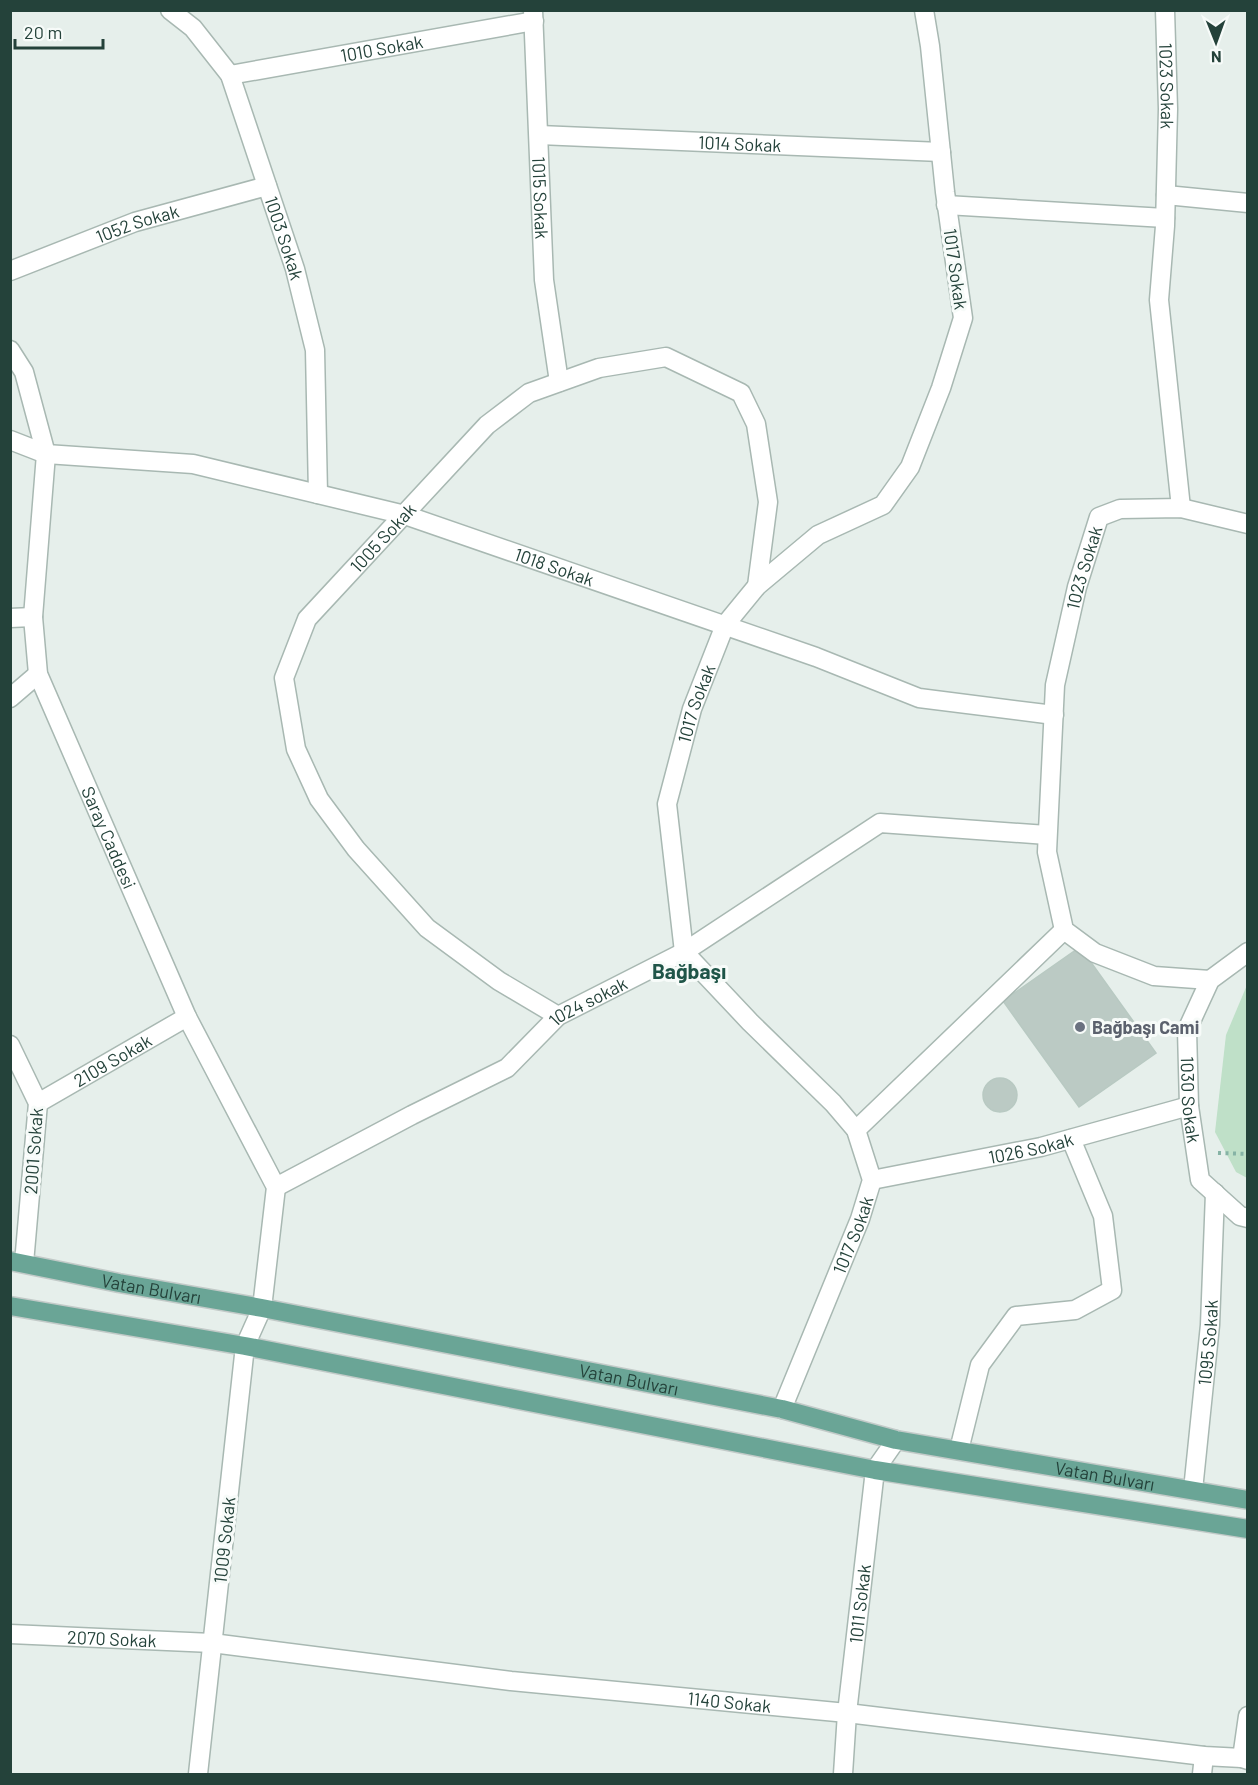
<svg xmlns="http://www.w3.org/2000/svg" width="1258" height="1785" viewBox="0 0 1258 1785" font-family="Barlow,sans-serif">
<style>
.green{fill:#bfe0c8}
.building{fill:#bbcac4;stroke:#b8c9c2;stroke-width:1.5}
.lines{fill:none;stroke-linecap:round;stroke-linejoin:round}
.minor-casing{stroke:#a8b8b2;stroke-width:21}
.major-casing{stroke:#c2cac8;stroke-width:21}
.path{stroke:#86b3a5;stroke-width:4;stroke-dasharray:3 4.5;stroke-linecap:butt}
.minor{stroke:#fff;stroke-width:18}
.major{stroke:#6aa596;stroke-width:18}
.worship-dot{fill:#6b7280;stroke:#f7fbf9;stroke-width:2}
.labels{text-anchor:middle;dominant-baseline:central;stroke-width:6;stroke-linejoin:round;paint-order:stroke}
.street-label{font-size:18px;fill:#24423a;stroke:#f7fbf9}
.worship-label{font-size:18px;font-weight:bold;fill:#5b616d;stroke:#f7fbf9;text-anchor:start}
.quarter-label{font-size:21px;font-weight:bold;fill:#1f5548;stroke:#f7fbf9}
</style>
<rect width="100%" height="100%" fill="#e6efeb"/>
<path class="green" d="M1247,985L1248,1178H1247L1236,1172L1215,1132L1226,1035Z"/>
<path class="building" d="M1080,947L1156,1053L1079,1107L1003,1001Z
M983 1095a17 17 0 1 1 34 0a17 17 0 1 1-34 0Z"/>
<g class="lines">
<defs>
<g id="minor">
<path id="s1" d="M170,10L193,28L230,75L295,269L315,350L318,494"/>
<path id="s2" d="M533,10L544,280L559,382"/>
<path id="s3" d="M1165,10L1168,109L1165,226L1159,300L1181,508"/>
<path id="s4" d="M230,75L534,21"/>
<path id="s5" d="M539,135L941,152"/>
<path d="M1166,195L1248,203"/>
<path d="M946,205L1165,218"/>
<path id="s6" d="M10,271L135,222L267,186"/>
<path id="s7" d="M10,350L24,372L46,454L33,617L38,674L187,1017L276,1187L262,1308L245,1346L198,1774"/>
<path id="s8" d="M10,440L46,454L193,464L405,515L816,657L919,698L1054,715"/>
<path d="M10,618L33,617"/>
<path d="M10,698L38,674"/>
<path id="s9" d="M1248,952L1210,980L1187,1030L1189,1106L1200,1180L1240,1216L1248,1218"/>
<path id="s10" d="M1210,980L1154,976L1095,953L1064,930L1047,852L1055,685L1077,587L1099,517L1120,509L1181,508L1248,524"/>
<path id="s11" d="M558,1016L499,981L427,928L356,849L319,799L296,749L284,678L307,619L487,425L529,393L599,368L666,357L741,393L756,424L768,502L757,586"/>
<path d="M10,1045L38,1103L24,1263"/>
<path id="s12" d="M38,1103L187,1017"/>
<path d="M856,1130L1064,930"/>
<path id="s13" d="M872,1180L1041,1147L1189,1106"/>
<path id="s14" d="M276,1187L412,1115L507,1068L558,1016L684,952L880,823L1047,835"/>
<path id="s15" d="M782,1409L860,1219L872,1180L856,1130L833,1103L750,1022L684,952L667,804L692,709L725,625L757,586L818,535L883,505L910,467L941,388L963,318L945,192L930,46L924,10"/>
<path d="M959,1450L980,1365L1016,1316L1075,1310L1112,1290L1103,1216L1071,1139"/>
<path id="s16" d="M1193,1490L1210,1325L1215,1193"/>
<path id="s17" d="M10,1634L212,1643L511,1681L847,1713L1204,1756L1242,1758L1248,1760"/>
<path d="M1242,1758L1248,1716"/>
<path id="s18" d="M843,1774L847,1713L875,1470L896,1440"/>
<path d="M1202,1774L1204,1756"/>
</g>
<g id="major">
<path id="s19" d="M10,1261L119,1283L262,1308L782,1409L896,1440L1248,1500"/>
<path d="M10,1306L245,1346L875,1470L1248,1529"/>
</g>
</defs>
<use href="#minor" class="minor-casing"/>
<use href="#major" class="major-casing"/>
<path class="path" d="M1218,1153L1248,1154"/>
<use href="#minor" class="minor"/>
<use href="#major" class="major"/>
</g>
<circle class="worship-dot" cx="1080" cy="1027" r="6"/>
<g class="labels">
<g class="street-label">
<text stroke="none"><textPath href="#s4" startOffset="154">1010 Sokak</textPath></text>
<text stroke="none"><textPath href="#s3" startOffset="76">1023 Sokak</textPath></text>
<text stroke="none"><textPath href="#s5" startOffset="201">1014 Sokak</textPath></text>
<text stroke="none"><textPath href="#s2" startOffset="188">1015 Sokak</textPath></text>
<text stroke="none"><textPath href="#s6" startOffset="136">1052 Sokak</textPath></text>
<text stroke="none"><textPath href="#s1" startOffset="261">1003 Sokak</textPath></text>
<text transform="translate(956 269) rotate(82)">1017 Sokak</text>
<text stroke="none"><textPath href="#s11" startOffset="628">1005 Sokak</textPath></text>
<text stroke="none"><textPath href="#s8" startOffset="562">1018 Sokak</textPath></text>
<text stroke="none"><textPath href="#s10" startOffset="526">1023 Sokak</textPath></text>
<text stroke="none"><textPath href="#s15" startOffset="800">1017 Sokak</textPath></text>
<text stroke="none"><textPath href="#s7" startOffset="510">Saray Caddesi</textPath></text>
<text stroke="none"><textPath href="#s14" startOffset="366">1024 sokak</textPath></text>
<text stroke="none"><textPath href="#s12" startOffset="86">2109 Sokak</textPath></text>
<text stroke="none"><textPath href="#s9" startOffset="172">1030 Sokak</textPath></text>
<text stroke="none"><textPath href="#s13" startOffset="162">1026 Sokak</textPath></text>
<text transform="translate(33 1151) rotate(-86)">2001 Sokak</text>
<text stroke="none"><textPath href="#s15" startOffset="188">1017 Sokak</textPath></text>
<text stroke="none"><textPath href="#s19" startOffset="144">Vatan Bulvarı</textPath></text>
<text stroke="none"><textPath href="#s16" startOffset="148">1095 Sokak</textPath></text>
<text stroke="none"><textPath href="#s19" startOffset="630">Vatan Bulvarı</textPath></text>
<text stroke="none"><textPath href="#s19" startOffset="1116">Vatan Bulvarı</textPath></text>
<text transform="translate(224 1540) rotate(-84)">1009 Sokak</text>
<text stroke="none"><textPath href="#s18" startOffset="171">1011 Sokak</textPath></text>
<text stroke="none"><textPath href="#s17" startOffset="102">2070 Sokak</textPath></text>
<text stroke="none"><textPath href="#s17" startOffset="723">1140 Sokak</textPath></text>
</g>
<g class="worship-label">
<text x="1092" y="1027">Bağbaşı Cami</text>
</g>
<g class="quarter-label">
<text x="689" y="970">Bağbaşı</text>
</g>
</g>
<rect width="1258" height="1785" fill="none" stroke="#24423a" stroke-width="24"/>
<g transform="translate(1216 42) rotate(179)" stroke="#f7fbf9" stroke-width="4.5" paint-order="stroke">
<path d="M0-4.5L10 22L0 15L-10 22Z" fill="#24423a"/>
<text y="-9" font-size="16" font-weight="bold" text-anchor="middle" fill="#24423a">N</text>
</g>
<path d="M15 39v9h88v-9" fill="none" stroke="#24423a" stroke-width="3"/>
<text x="24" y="39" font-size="18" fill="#24423a" stroke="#f7fbf9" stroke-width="4.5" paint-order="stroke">20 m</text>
</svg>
